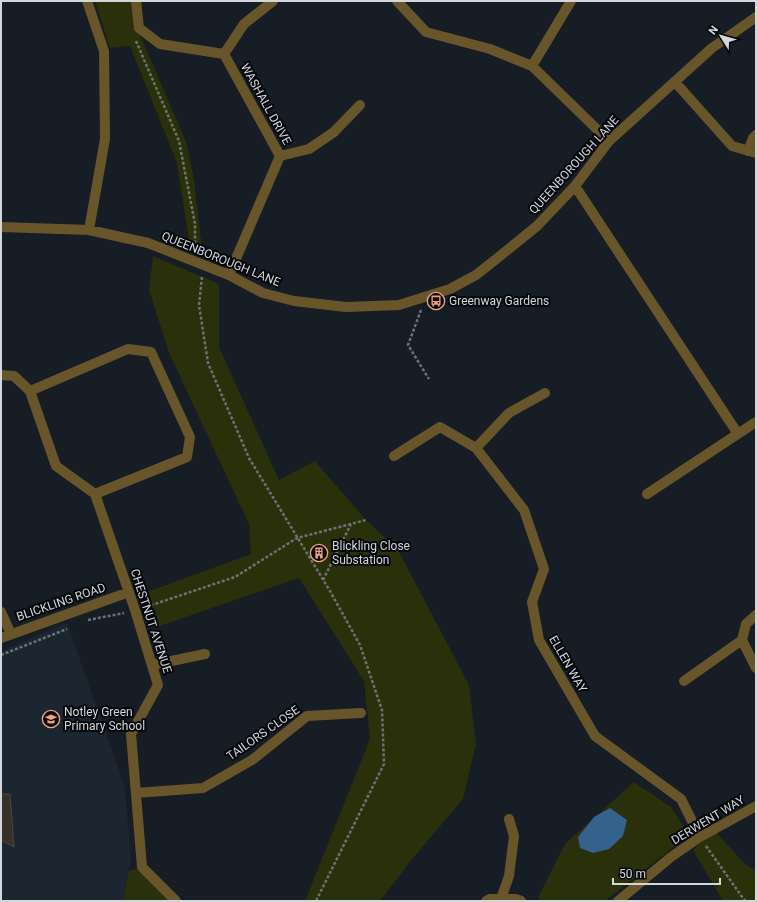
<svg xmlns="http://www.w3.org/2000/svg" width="757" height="902" viewBox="0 0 757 902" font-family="Roboto,sans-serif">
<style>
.built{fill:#1b2631}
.green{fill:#29300a}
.water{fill:#35618d}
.building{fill:#38312a;stroke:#4e4740}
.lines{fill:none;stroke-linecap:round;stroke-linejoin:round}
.path{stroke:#6d7279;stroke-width:2.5;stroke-dasharray:3 2;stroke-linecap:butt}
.minor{stroke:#68562a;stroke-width:10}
.labels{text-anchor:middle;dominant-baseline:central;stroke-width:4;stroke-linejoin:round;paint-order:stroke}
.street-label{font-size:12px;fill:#d3d7dc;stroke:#05070a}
.poi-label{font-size:12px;fill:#d3d7dc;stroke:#05070a;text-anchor:start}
</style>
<rect width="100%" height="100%" fill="#171d24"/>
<path class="built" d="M67,623L125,787L131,861L123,901H1V651Z"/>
<path class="green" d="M95,1H137L140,35L187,144L194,180L202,250L190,246L177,163L130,46L110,48Z
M153,256L219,284V347L279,480L315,461L366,520L398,550L469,685L476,744L463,799L409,863L380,901H305L370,739L364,681L299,578L157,627L147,592L251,554L249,524L169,353L149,290Z
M634,782L671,807L689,835L605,901H543L538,898L565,844Z
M714,830L746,865L756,870V901H723L693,850Z
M142,867L176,901H123L129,871Z"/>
<path class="water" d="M610,808L627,820L623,836L609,849L593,853L580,848L578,837L594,817Z"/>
<path class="building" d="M1,794H10L14,847L1,840Z"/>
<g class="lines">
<path class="path" d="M136,41L179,141L195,224V249
M202,277L199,305L208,363L249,458L330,591L360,645L382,710L384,764L316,901
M421,310L408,345L429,379
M323,580L351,524
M146,607L235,577L297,538L366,520
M88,620L124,613
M1,655L67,629
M706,846L745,901"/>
<path class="minor" d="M87,1L104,51L105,139L89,230
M136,1L139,28L160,44L224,54L280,156L229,275
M397,1L426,32L490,49L532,66L609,141
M224,54L244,24L273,1
M532,66L571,1
M675,82L732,146L756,153
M748,151L753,138L756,135
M280,156L309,149L334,132L360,105
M575,186L738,434
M1,227L89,230L148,243L229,275L263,293L294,301L346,307L399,305L450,289L476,275L500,256L537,226L575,186L609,141L712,48L756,17
M1,375L14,376L30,391L56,466L95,494L135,610L158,685L131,734L142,867L176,901
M30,391L128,349L151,352L190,437L187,457L95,494
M476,448L509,413L545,393
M394,456L440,427L476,448L524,510L544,569L532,602L539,640L595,736L681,799L700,837
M647,494L756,422
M1,612L11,634
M756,615L746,624L742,640L756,668
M1,638L129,592
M152,665L205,654
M684,681L742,640
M136,793L203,788L252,760L307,716L361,713
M501,899L509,876L514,836L509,819
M486,901L490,899H516L521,901
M618,901L671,857L700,837L756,806"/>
</g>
<defs>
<symbol id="bus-ring" viewBox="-11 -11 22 22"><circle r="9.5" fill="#05070a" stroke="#f0a27a" stroke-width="1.5"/><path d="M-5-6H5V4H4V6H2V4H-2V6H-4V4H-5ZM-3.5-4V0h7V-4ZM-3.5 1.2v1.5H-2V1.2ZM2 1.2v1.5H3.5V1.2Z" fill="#f0a27a"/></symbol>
<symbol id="building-ring" viewBox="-11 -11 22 22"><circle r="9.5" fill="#05070a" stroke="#f0a27a" stroke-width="1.5"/><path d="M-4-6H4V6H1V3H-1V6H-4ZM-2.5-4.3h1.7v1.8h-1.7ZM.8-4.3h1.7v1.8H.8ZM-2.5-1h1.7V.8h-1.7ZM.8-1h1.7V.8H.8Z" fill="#f0a27a"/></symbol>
<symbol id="school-ring" viewBox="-11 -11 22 22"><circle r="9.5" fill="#05070a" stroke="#f0a27a" stroke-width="1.5"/><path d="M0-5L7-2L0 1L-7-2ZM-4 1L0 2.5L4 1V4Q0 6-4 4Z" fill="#f0a27a"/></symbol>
</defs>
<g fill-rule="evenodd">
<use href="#bus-ring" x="426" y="291" width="20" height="20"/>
<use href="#building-ring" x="309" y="543" width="20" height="20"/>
<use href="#school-ring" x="41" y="709" width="20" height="20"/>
</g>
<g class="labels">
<g class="street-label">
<text transform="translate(266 104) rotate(61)">WASHALL DRIVE</text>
<text transform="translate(574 165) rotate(-48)">QUEENBOROUGH LANE</text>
<text transform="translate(221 259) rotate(22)">QUEENBOROUGH LANE</text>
<text transform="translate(61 602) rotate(-19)">BLICKLING ROAD</text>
<text transform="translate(151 621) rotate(72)">CHESTNUT AVENUE</text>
<text transform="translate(568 664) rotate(60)">ELLEN WAY</text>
<text transform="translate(263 733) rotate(-35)">TAILORS CLOSE</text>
<text transform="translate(708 820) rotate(-31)">DERWENT WAY</text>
</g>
<g class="poi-label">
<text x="449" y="301">Greenway Gardens</text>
<text x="332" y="546">Blickling Close<tspan x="332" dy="14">Substation</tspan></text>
<text x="64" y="712">Notley Green<tspan x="64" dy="14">Primary School</tspan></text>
</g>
</g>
<rect width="757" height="902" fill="none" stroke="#d3d7dc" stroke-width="4"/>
<g transform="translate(721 36) rotate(307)" stroke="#05070a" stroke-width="3" paint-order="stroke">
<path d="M0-3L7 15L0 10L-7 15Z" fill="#d3d7dc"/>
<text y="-6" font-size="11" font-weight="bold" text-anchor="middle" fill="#d3d7dc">N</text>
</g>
<path d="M613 878v6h107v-6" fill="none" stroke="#d3d7dc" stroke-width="2"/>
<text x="619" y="878" font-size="12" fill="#d3d7dc" stroke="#05070a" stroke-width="3" paint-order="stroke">50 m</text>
</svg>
